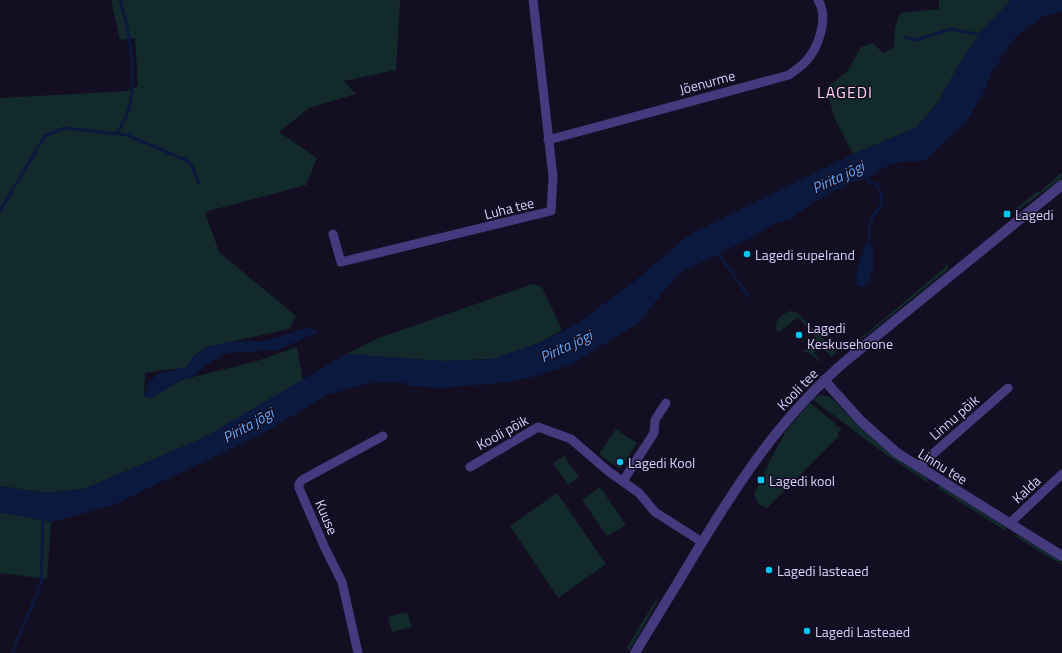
<svg xmlns="http://www.w3.org/2000/svg" width="1062" height="653" viewBox="0 0 1062 653" font-family="'Titillium Web',sans-serif">
<style>
.green{fill:#122a2c}
.water{fill:#0b193e}
.lines{fill:none;stroke-linecap:round;stroke-linejoin:round}
.stream{stroke:#0b193e;stroke-width:3}
.minor{stroke:#443b7f;stroke-width:9}
.tertiary{stroke:#443b7f;stroke-width:10}
.poi-dot{fill:#08c6f2;stroke:#130e22;stroke-width:1.5}
.labels{text-anchor:middle;dominant-baseline:central;stroke-width:3;stroke-linejoin:round;paint-order:stroke}
.street-label{font-size:14px;fill:#dad1fd;stroke:#130e22}
.poi-label{font-size:14px;fill:#dad1fd;stroke:#130e22;text-anchor:start}
.water-label{font-size:15px;font-style:italic;fill:#63a6fa;stroke:#130e22}
.quarter-label{font-size:16px;letter-spacing:1px;fill:#fdd3ea;stroke:#130e22}
</style>
<rect width="100%" height="100%" fill="#130e22"/>
<path class="green" d="M111,0H400L396,70L344,81L356,94L309,108L279,132L317,158L306,185L205,212L219,252L296,316L289,329L208,347L195,355L186,367L145,373L144,395L150,399L181,380L257,361L297,347L303,380L203,438L84,489L46,493L0,486V98L127,91L138,86L135,38L120,40Z
M939,0H1011L982,31L958,66L939,101L916,128L853,154L835,119L826,88L848,71L861,47L873,43L883,53L894,47L895,27L900,13L939,9Z
M1062,172L1061,179L1015,212L1014,210L1038,191L1040,192Z
M948,265V268L946,271L858,342L855,343Z
M533,284L542,287L562,330L541,342L493,359L442,361L346,354L379,338Z
M789,311L796,312L837,352L831,357L822,346L814,353L822,364L809,353L803,351L817,339L798,317L778,333C772,322 780,316 789,311Z
M821,395L828,396L834,400C861,431 892,455 926,478L930,484L885,454L812,399Z
M810,403L835,423V425L841,429L837,434L839,436L767,508C759,507 755,499 754,492L760,483L762,485L765,480L764,479L765,475L764,472L787,429Z
M616,429L637,443L620,469L599,454Z
M564,456L579,477L568,485L553,463Z
M940,486L1005,527L1006,531L936,487Z
M600,487L626,525L607,536L582,500Z
M557,493L606,564L558,598L510,526Z
M0,512L51,522L47,579L0,573Z
M1013,535H1018L1062,562V565Z
M656,600L658,601L629,651L627,647Z
M407,612L412,627L392,632L388,617Z"/>
<path class="water" d="M1011,0H1062V11L1044,16L1016,36L990,75L985,90L967,121L924,161L898,162L887,166L875,174L844,186L814,202L791,219L773,224L751,238L680,273L653,304L642,321L572,364L541,375L510,382L441,388L410,386L406,383H370L327,395L264,433L111,506L51,522L0,512V486L46,493L84,489L203,438L346,354L442,361L493,359L541,342L578,323L631,284L690,234L853,154L916,128L939,101L958,66L982,31Z
M868,243L873,247V269L868,285L863,287L857,285C854,275 862,251 868,243Z
M308,328L315,329L316,333L277,350L228,353L207,364L192,377L181,380L150,399L144,396L148,384L157,374L186,367L195,355L208,347L227,342L264,341Z"/>
<g class="lines">
<path class="stream" d="M904,37L916,40L951,29L982,35
M117,134C121,125 128,115 130,105C136,71 130,33 120,0
M865,174L869,182L877,184C889,211 876,203 870,224C869,230 869,237 868,243
M0,211L45,136L64,128L127,135L190,162L199,183
M717,252L748,296
M12,653L41,583L43,517"/>
<path class="minor" d="M548,140L789,75C795,70 802,66 806,61C819,47 829,17 818,0
M333,234L341,262L551,211L553,177L533,0
M470,467L538,427L571,439L608,471L639,493L655,512L702,542
M918,467L1008,388
M623,481L654,433L655,420L666,403
M1010,523L1062,474
M358,653L342,582L325,548L299,488V484L302,480L383,436"/>
<path class="tertiary" d="M824,380L861,421L897,453L1062,556
M635,653C654,621 673,591 692,559C737,484 780,417 848,359L1062,185"/>
</g>
<g class="poi-dot">
<rect x="1003" y="210" width="8" height="8" rx="2"/>
<circle cx="747" cy="254" r="4"/>
<circle cx="799" cy="335" r="4"/>
<circle cx="620" cy="462" r="4"/>
<rect x="757" y="476" width="8" height="8" rx="2"/>
<circle cx="769" cy="570" r="4"/>
<circle cx="807" cy="631" r="4"/>
</g>
<g class="labels">
<g class="street-label">
<text transform="translate(707 82) rotate(-15)">Jõenurme</text>
<text transform="translate(509 208) rotate(-14)">Luha tee</text>
<text transform="translate(797 389) rotate(-46)">Kooli tee</text>
<text transform="translate(954 417) rotate(-41)">Linnu põik</text>
<text transform="translate(502 432) rotate(-29)">Kooli põik</text>
<text transform="translate(943 466) rotate(32)">Linnu tee</text>
<text transform="translate(1026 489) rotate(-43)">Kalda</text>
<text transform="translate(327 517) rotate(67)">Kuuse</text>
</g>
<g class="poi-label">
<text x="1015" y="214">Lagedi</text>
<text x="755" y="254">Lagedi supelrand</text>
<text x="807" y="327">Lagedi<tspan x="807" dy="16">Keskusehoone</tspan></text>
<text x="628" y="462">Lagedi Kool</text>
<text x="769" y="480">Lagedi kool</text>
<text x="777" y="570">Lagedi lasteaed</text>
<text x="815" y="631">Lagedi Lasteaed</text>
</g>
<g class="water-label">
<text transform="translate(838 177) rotate(-25)">Pirita jõgi</text>
<text transform="translate(566 346) rotate(-25)">Pirita jõgi</text>
<text transform="translate(248 425) rotate(-29)">Pirita jõgi</text>
</g>
<g class="quarter-label">
<text x="845" y="92">LAGEDI</text>
</g>
</g>
</svg>
